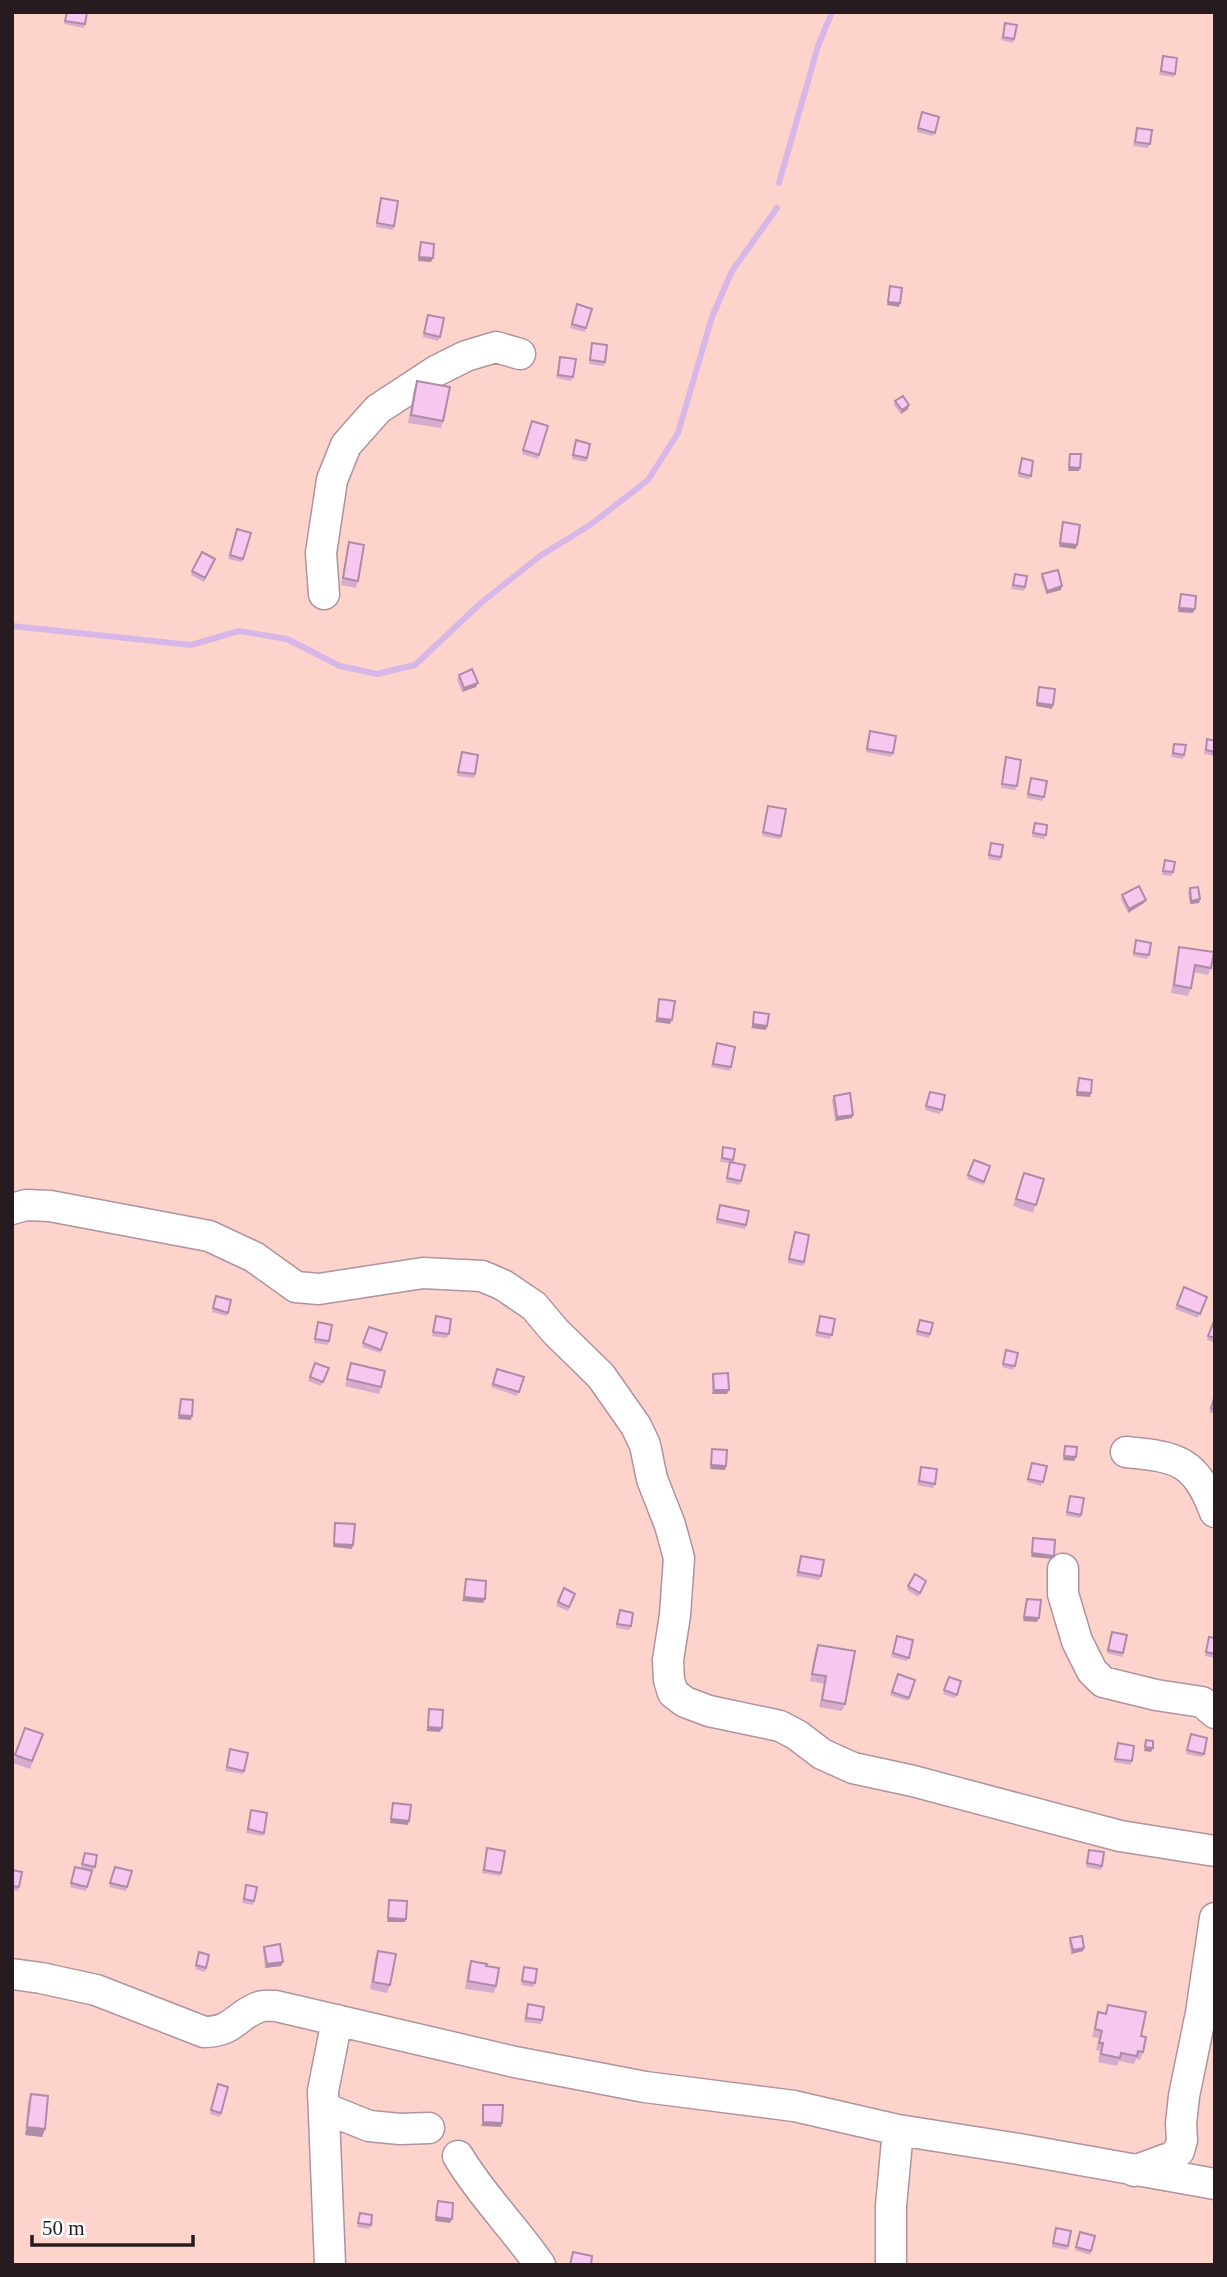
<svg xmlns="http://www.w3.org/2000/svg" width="1227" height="2277" viewBox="0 0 1227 2277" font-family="Georgia,serif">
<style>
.green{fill:#fdd3cb}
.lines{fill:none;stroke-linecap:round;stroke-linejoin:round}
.stream{stroke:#d7b7e8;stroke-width:6}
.minor-casing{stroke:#af939e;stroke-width:33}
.minor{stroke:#fff;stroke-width:30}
.wall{fill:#d5abce}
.shaded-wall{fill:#ae8ba7}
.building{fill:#f8c7ef;stroke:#ae8ba7;stroke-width:2}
</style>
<rect width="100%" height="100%" fill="#fff9fb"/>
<path class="green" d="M12,12H1215V2265H12Z"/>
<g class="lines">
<path class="stream" d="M779,183L818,46L832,12
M12,626L191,645L239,631L287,639L340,666L377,674L415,665L482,602L540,556L590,525L648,480L678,433L712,317L732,271L777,208"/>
<defs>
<path id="minor" d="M324,594L321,553L332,480L346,445L378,409L436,371L466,356L496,347L520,354
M12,1209L26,1205L50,1206L209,1236L254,1257L296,1287L319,1289L423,1273L482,1276L503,1285L534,1306L555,1331L601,1376L636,1426L645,1445L652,1479L670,1525L679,1558L675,1615L668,1660L669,1680L673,1693L685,1702L709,1711L780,1726L797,1735L822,1754L853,1768L913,1781L1120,1836L1215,1851
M1126,1452C1178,1457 1195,1460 1215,1512
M1063,1569V1594L1077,1641L1092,1671L1103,1682L1156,1695L1202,1702L1215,1713
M12,1974L41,1978L96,1990L204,2032C234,2032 236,2015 259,2007C264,2005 270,2006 276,2006L515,2062L645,2087L794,2106L898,2130L1019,2149L1215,2184
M324,2108L369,2126L400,2129L429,2128
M458,2156C481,2195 514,2227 540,2265
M1134,2171L1172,2157L1179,2151L1182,2140L1181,2124L1184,2096L1201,2013L1215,1918
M330,2265L323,2091L337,2020
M891,2265V2206L898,2130"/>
</defs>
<use href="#minor" class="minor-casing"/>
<use href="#minor" class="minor"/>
</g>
<path class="wall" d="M66,12H87L84,28L64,24Z
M1005,23L1014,39L1013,43L1001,40Z
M1163,56L1175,74L1173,77L1159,75Z
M922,112L939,117L933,136L917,132Z
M1137,128L1150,144L1148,148L1133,146Z
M381,198L394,226L393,230L376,227Z
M577,304L592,309L585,332L570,328Z
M428,315L440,337L438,341L423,337Z
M592,343L605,362L604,366L589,364Z
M560,357L573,377L571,381L556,378Z
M417,381L443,421L441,428L408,423L414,389Z
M895,401L908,409L901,414L894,405Z
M532,421L548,426L538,459L522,454Z
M575,444L587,458L586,462L572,459Z
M1022,458L1031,476L1029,479L1018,477Z
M237,529L251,533L242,562L228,559Z
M349,542L358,581L356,588L341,585L347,550Z
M214,563L204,582L191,575L192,571Z
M1015,574L1025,587L1024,591L1011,589Z
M1042,574L1061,590L1046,594L1041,578Z
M459,675L476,687L462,692L457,679Z
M870,731L893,753L891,757L866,752Z
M1207,739L1215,741V756L1204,754Z
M1174,744L1184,755L1183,759L1171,757Z
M462,752L475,774L474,778L457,776Z
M1006,757L1017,786L1015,790L1001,788Z
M1031,778L1044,797L1042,801L1027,798Z
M768,806L781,836L780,839L762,836Z
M1035,823L1046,835L1044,839L1032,837Z
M991,843L1001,857L1000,861L988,859Z
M1165,860L1173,872L1172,876L1162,875Z
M1190,888L1200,899L1199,903L1190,904L1188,892Z
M1122,895L1144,903L1128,913L1121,899Z
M1136,940L1149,955L1147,959L1133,956Z
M1179,947L1211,968L1208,975L1193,972L1191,988L1188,996L1171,993L1177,955Z
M717,1043L731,1067L730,1071L711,1067Z
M930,1092L945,1095L940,1114L925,1110Z
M834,1096L852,1118L835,1121L832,1100Z
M723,1147L733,1160L732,1163L741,1181L740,1185L726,1182L730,1163L720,1162Z
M974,1160L990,1166L983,1185L967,1179Z
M1024,1173L1044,1179L1033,1213L1013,1206Z
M720,1205L746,1225L745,1229L716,1223Z
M795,1232L804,1262L803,1266L788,1263Z
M1184,1287L1207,1297L1198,1318L1175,1309Z
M216,1296L231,1300L227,1316L212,1312Z
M436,1316L449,1334L447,1338L432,1336Z
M820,1316L832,1335L830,1339L815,1336Z
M920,1320L930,1334L929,1338L916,1335Z
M1214,1321H1215V1343L1207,1340Z
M318,1322L329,1341L328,1345L314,1343Z
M369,1327L387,1333L380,1353L362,1347Z
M1018,1353L1013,1370L1002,1367L1005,1354Z
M315,1363L329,1368L321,1386L308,1381Z
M351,1363L381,1387L379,1394L345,1386Z
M497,1369L524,1377L517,1396L491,1387Z
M713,1374L727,1394H712V1378Z
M1215,1394V1414L1209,1412Z
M1032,1463L1047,1466L1041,1486L1027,1482Z
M921,1467L935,1484L933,1488L917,1485Z
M1070,1496L1081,1515L1080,1518L1066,1516Z
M801,1556L821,1576L819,1580L796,1576Z
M925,1585L918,1597L907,1590L908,1586Z
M564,1588L575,1594L568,1611L556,1606Z
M620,1610L631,1626L629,1630L616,1628Z
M1112,1632L1123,1653L1122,1657L1107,1653Z
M897,1636L913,1640L907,1661L891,1657Z
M1209,1637L1215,1638V1658L1205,1656Z
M818,1645L845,1704L842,1711L819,1707L824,1684L810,1681L815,1652Z
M898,1674L915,1680L908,1701L890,1695Z
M949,1677L961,1681L955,1698L943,1694Z
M25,1728L43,1734L30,1769L13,1763Z
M1191,1734L1204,1754L1202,1757L1186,1754Z
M1118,1743L1132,1761L1130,1765L1114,1762Z
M230,1749L244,1771L243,1774L225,1771Z
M251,1810L264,1833L263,1836L246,1833Z
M487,1848L501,1873L500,1876L482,1873Z
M1089,1850L1102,1866L1101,1870L1086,1867Z
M83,1857L95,1867L93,1871L81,1868Z
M75,1867L92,1871L86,1891L70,1887Z
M115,1867L132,1871L126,1891L109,1887Z
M12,1870L19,1887L18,1891L12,1890Z
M246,1885L254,1901L253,1905L242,1903Z
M1070,1938L1084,1948L1083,1951L1071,1954L1069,1942Z
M264,1947L283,1962L281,1966L265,1968L263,1950Z
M378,1951L390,1985L387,1993L370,1989L375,1959Z
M199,1952L209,1955L205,1972L195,1969Z
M471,1961L486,1966L496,1986L494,1993L465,1989L468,1969Z
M524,1967L535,1983L533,1987L521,1985Z
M528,2004L542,2020L541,2024L524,2022Z
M1108,2005L1141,2036L1143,2052L1140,2060L1136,2059L1134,2064L1119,2061L1117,2066L1098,2062L1100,2051L1096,2050L1099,2038L1092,2037L1098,2012L1105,2013Z
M218,2084L228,2087L220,2117L210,2114Z
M31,2094L45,2129L42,2137L25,2135L28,2102Z
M360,2213L371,2225L369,2229L357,2227Z
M1056,2228L1068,2246L1067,2250L1052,2247Z
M1080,2232L1095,2236L1090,2255L1075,2250Z"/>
<path class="shaded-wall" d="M419,257L433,258L431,262L418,261Z
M888,302L900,303L899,307L887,305Z
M909,405L908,409L901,414L902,410Z
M1069,467L1080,468L1079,471H1068Z
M1060,543L1077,545L1076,549L1059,547Z
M1062,586L1061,590L1046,594L1047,591Z
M1179,608L1195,609L1193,613L1178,612Z
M478,683L476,687L462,692L464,688Z
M1037,703L1053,705L1052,709L1036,706Z
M1200,899L1199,903L1190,904L1191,901Z
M1146,900L1144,903L1128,913L1129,909Z
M657,1018L672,1020L670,1024L655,1022Z
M753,1024L767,1026L766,1030L751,1028Z
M1077,1092L1091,1093L1090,1097L1076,1096Z
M853,1115L852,1118L835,1121L837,1117Z
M714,1390H729L727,1394H712Z
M179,1415L192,1416L191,1420L178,1419Z
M1064,1456L1076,1457L1074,1461L1063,1460Z
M711,1465L726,1466L725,1470L710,1469Z
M334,1544L353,1545L352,1549L333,1547Z
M1032,1553L1054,1556L1053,1559L1031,1557Z
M464,1597L485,1599L483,1603L462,1601Z
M1024,1617L1039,1618L1037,1622L1023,1621Z
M428,1727L442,1728L440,1732L426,1731Z
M1145,1747L1153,1748L1151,1752L1144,1751Z
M391,1819L409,1821L408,1825L390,1823Z
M388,1918L406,1919L405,1922H387Z
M1084,1948L1083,1951L1071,1954L1073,1950Z
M283,1962L281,1966L265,1968L267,1964Z
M483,2122L502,2123L501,2127L481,2126Z
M27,2127L45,2129L42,2137L25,2135Z
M436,2217L452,2219L450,2223L435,2221Z"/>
<path class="building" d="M67,12H87L85,24L65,21Z
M1005,23L1017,25L1014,39L1003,37Z
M1163,56L1177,58L1175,74L1161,71Z
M922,112L939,117L935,133L918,128Z
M1137,128L1152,130L1150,144L1135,142Z
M381,198L398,201L394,226L377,223Z
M421,242L434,244L433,258L419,257Z
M890,286L902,288L900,303L888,302Z
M577,304L592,309L586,328L572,324Z
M428,315L444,318L440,337L424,333Z
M592,343L607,345L605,362L590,360Z
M560,357L576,359L573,377L558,375Z
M417,381L450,387L443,421L411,415Z
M903,396L909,405L902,410L895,401Z
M532,421L548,426L539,455L523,450Z
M576,440L590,444L587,458L573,455Z
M1070,454H1081L1080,468L1069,467Z
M1022,458L1033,461L1031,476L1019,473Z
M1063,522L1080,525L1077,545L1060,543Z
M237,529L251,533L243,559L230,555Z
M349,542L364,545L358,581L343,578Z
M202,552L215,559L205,578L192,571Z
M1058,570L1062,586L1047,591L1042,574Z
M1015,574L1027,576L1025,587L1013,585Z
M1181,594L1196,596L1195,609L1179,608Z
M472,669L478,683L464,688L459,675Z
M1039,687L1055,689L1053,705L1037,703Z
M870,731L896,736L893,753L867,749Z
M1207,739L1215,741V752L1206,750Z
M1174,744L1186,745L1184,755L1173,753Z
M462,752L478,755L475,774L458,772Z
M1006,757L1021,760L1017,786L1002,784Z
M1031,778L1047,781L1044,797L1028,794Z
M768,806L786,809L781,836L763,832Z
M1035,823L1047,825L1046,835L1033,833Z
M991,843L1003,845L1001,857L989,855Z
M1165,860L1175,862L1173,872L1163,871Z
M1139,886L1146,900L1129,909L1122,895Z
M1198,887L1200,899L1191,901L1190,888Z
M1136,940L1151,943L1149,955L1134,953Z
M1179,947L1214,952L1211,968L1195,965L1191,988L1174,985Z
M659,999L675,1001L672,1020L657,1018Z
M754,1012L769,1014L767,1026L753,1024Z
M717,1043L735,1047L731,1067L713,1064Z
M1079,1078L1092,1080L1091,1093L1077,1092Z
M930,1092L945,1095L942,1110L926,1106Z
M850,1093L853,1115L837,1117L834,1096Z
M723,1147L735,1149L733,1160L722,1158Z
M974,1160L990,1166L984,1182L968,1175Z
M730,1162L745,1165L741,1181L727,1178Z
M1024,1173L1044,1179L1036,1205L1016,1199Z
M720,1205L749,1211L746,1225L717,1219Z
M795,1232L809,1235L804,1262L789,1259Z
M1184,1287L1207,1297L1200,1314L1177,1305Z
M216,1296L231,1300L228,1313L213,1308Z
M436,1316L451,1319L449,1334L433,1332Z
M820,1316L835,1319L832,1335L817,1332Z
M920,1320L933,1323L930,1334L917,1331Z
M1214,1321H1215V1338L1208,1336Z
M318,1322L332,1325L329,1341L315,1339Z
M369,1327L387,1333L381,1350L363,1343Z
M1006,1350L1018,1353L1015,1366L1003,1364Z
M315,1363L329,1368L323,1382L310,1377Z
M351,1363L385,1371L381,1387L347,1379Z
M497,1369L524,1377L519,1392L493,1384Z
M728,1373L729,1390H714L713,1374Z
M1215,1395V1410L1211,1408Z
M181,1399L193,1400L192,1416L179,1415Z
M1065,1446L1077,1447L1076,1457L1064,1456Z
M712,1449L727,1450L726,1466L711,1465Z
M1032,1463L1047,1466L1043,1482L1028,1479Z
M921,1467L937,1469L935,1484L919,1481Z
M1070,1496L1084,1498L1081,1515L1067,1512Z
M335,1523L355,1524L353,1545L334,1544Z
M1033,1538L1055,1540L1054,1556L1032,1553Z
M801,1556L824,1560L821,1576L798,1572Z
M915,1574L926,1581L920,1593L908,1586Z
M466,1579L486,1581L485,1599L464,1597Z
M564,1588L575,1594L569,1607L558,1602Z
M1027,1599L1041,1600L1039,1618L1024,1617Z
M620,1610L633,1613L631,1626L617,1624Z
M1112,1632L1127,1635L1123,1653L1108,1650Z
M897,1636L913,1640L909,1658L893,1653Z
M1209,1637L1215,1638V1654L1206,1652Z
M818,1645L855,1651L845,1704L822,1700L826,1676L812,1674Z
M898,1674L915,1680L909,1698L892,1692Z
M949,1677L961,1681L957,1695L944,1690Z
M429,1709L443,1710L442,1728L428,1727Z
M25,1728L43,1734L32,1761L15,1755Z
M1191,1734L1207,1738L1204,1754L1187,1750Z
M1146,1740L1153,1741V1748L1145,1747Z
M1118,1743L1134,1746L1132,1761L1115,1759Z
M230,1749L248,1753L244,1771L227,1767Z
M393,1803L411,1805L409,1821L391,1819Z
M251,1810L267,1813L264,1833L248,1829Z
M487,1848L505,1851L501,1873L484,1870Z
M1089,1850L1104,1852L1102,1866L1087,1863Z
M85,1853L97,1855L95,1867L82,1864Z
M75,1867L92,1871L87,1887L71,1883Z
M115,1867L132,1871L127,1887L110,1883Z
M12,1870L22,1872L19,1887L12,1886Z
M246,1885L257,1887L254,1901L244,1899Z
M389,1900L407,1901L406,1919L388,1918Z
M1082,1936L1084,1948L1073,1950L1070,1938Z
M280,1944L283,1962L267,1964L264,1947Z
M378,1951L396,1954L390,1985L373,1982Z
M199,1952L209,1955L206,1968L196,1965Z
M471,1961L487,1964L486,1966L499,1968L496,1986L468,1981Z
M524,1967L537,1969L535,1983L522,1981Z
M528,2004L544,2007L542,2020L526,2018Z
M1108,2005L1146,2012L1141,2036L1146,2037L1143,2052L1138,2051L1137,2056L1121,2053L1120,2058L1101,2054L1103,2043H1099L1102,2031L1095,2029L1098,2012L1106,2014Z
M218,2084L228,2087L221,2113L211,2110Z
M31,2094L48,2096L45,2129L27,2127Z
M483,2105H503L502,2123L483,2122Z
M438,2201L453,2203L452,2219L436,2217Z
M360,2213L372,2215L371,2225L358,2223Z
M1056,2228L1071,2231L1068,2246L1053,2243Z
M1080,2232L1095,2236L1091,2251L1076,2247Z
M573,2252L592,2256L591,2265H570Z"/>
<rect width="1227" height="2277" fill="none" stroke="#261b1f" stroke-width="28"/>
<path d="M32 2235v10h161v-10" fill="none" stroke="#261b1f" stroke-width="3.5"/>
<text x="42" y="2235" font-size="21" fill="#261b1f" stroke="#ffffff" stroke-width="5" paint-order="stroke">50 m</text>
</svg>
